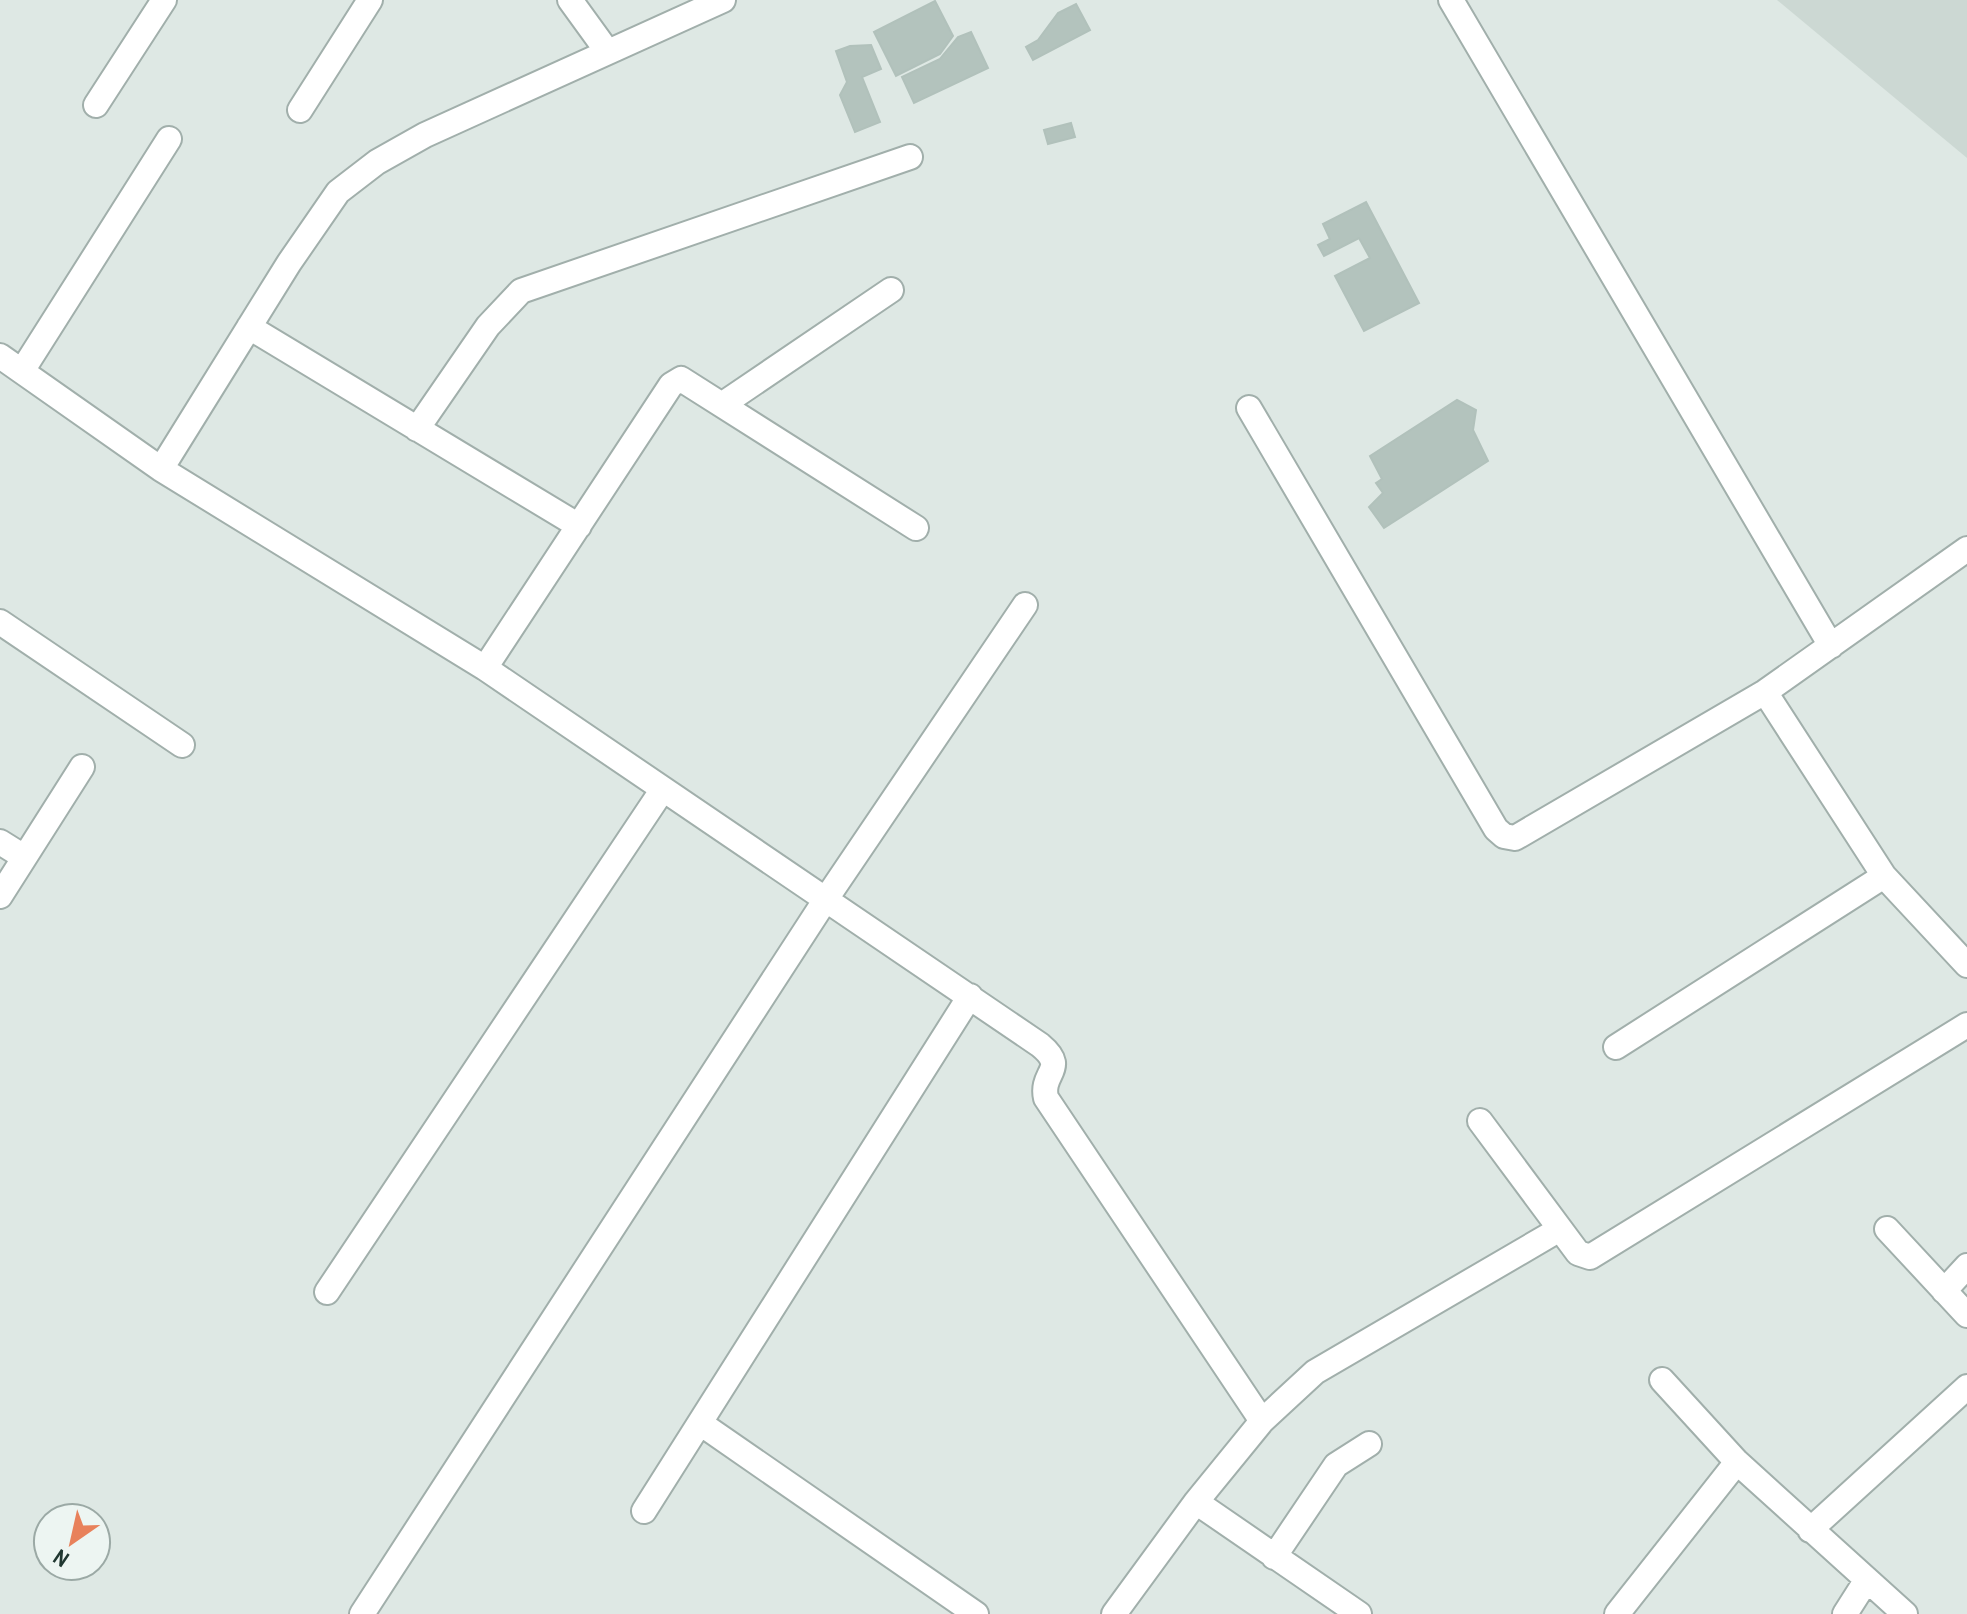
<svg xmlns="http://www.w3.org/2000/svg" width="1967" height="1614" viewBox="0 0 1967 1614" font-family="'Archivo Narrow',sans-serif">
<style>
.built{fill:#ccd8d3}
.building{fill:#b3c3bd;stroke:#b1c1bb;stroke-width:2}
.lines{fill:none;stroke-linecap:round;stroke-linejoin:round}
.minor-casing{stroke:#a1afab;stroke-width:28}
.minor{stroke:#fff;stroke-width:24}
</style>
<rect width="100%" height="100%" fill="#dee8e4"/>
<path class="built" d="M1777,0H1967V158Z"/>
<path class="building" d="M935,1L953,36L940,54L896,76L874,32Z
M1076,4L1090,30L1033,60L1026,47L1038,40L1058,13Z
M971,32L988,68L914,103L902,77L940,59L958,37Z
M871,45L881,69L862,77L880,122L855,132L840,95L847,82L836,51L850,46Z
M1071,123L1075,137L1048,144L1044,130Z
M1366,202L1419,303L1364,331L1335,276L1370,258L1359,238L1324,256L1318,245L1330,239L1323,224Z
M1457,400L1476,410L1473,430L1488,461L1384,528L1369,507L1383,493L1376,483L1382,479L1370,456Z"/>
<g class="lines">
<defs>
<path id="minor" d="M570,0L607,51
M1451,0L1831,646
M96,105L164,0
M300,110L370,0
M249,327L579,526
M0,356L161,469L485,668L1040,1045C1069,1069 1040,1072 1046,1098L1262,1421
M22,371L169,139
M723,404L891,290
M1249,408L1496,829L1504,836L1515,838L1765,692L1967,549
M417,429L488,326L521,291L910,157
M161,469L289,263L338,192L377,162L425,135L723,0
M0,622L182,745
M485,668L671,385L681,379L916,528
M1765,692L1884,876L1967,965
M0,842L24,857
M0,896L82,767
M1616,1047L1884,876
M1480,1121L1578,1253L1590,1257L1967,1025
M1887,1229L1967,1315
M1944,1291L1967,1266
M327,1292L663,789
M1662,1380L1737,1462L1905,1614
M700,1423L976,1614
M1196,1502L1359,1614
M644,1511L970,996
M1810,1530L1967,1387
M1274,1557L1336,1465L1369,1444
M362,1614L826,899L1025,605
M1114,1614L1196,1502L1262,1421L1315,1372L1560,1229
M1617,1614L1737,1462
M1845,1614L1866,1581"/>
</defs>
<use href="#minor" class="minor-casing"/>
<use href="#minor" class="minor"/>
</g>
<g transform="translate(72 1542) rotate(214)"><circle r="38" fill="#edf5f2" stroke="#9ba9a5" stroke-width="2"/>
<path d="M0-6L14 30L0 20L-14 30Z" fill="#e8815b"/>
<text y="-12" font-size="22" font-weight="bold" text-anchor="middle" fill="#203731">N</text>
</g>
</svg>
